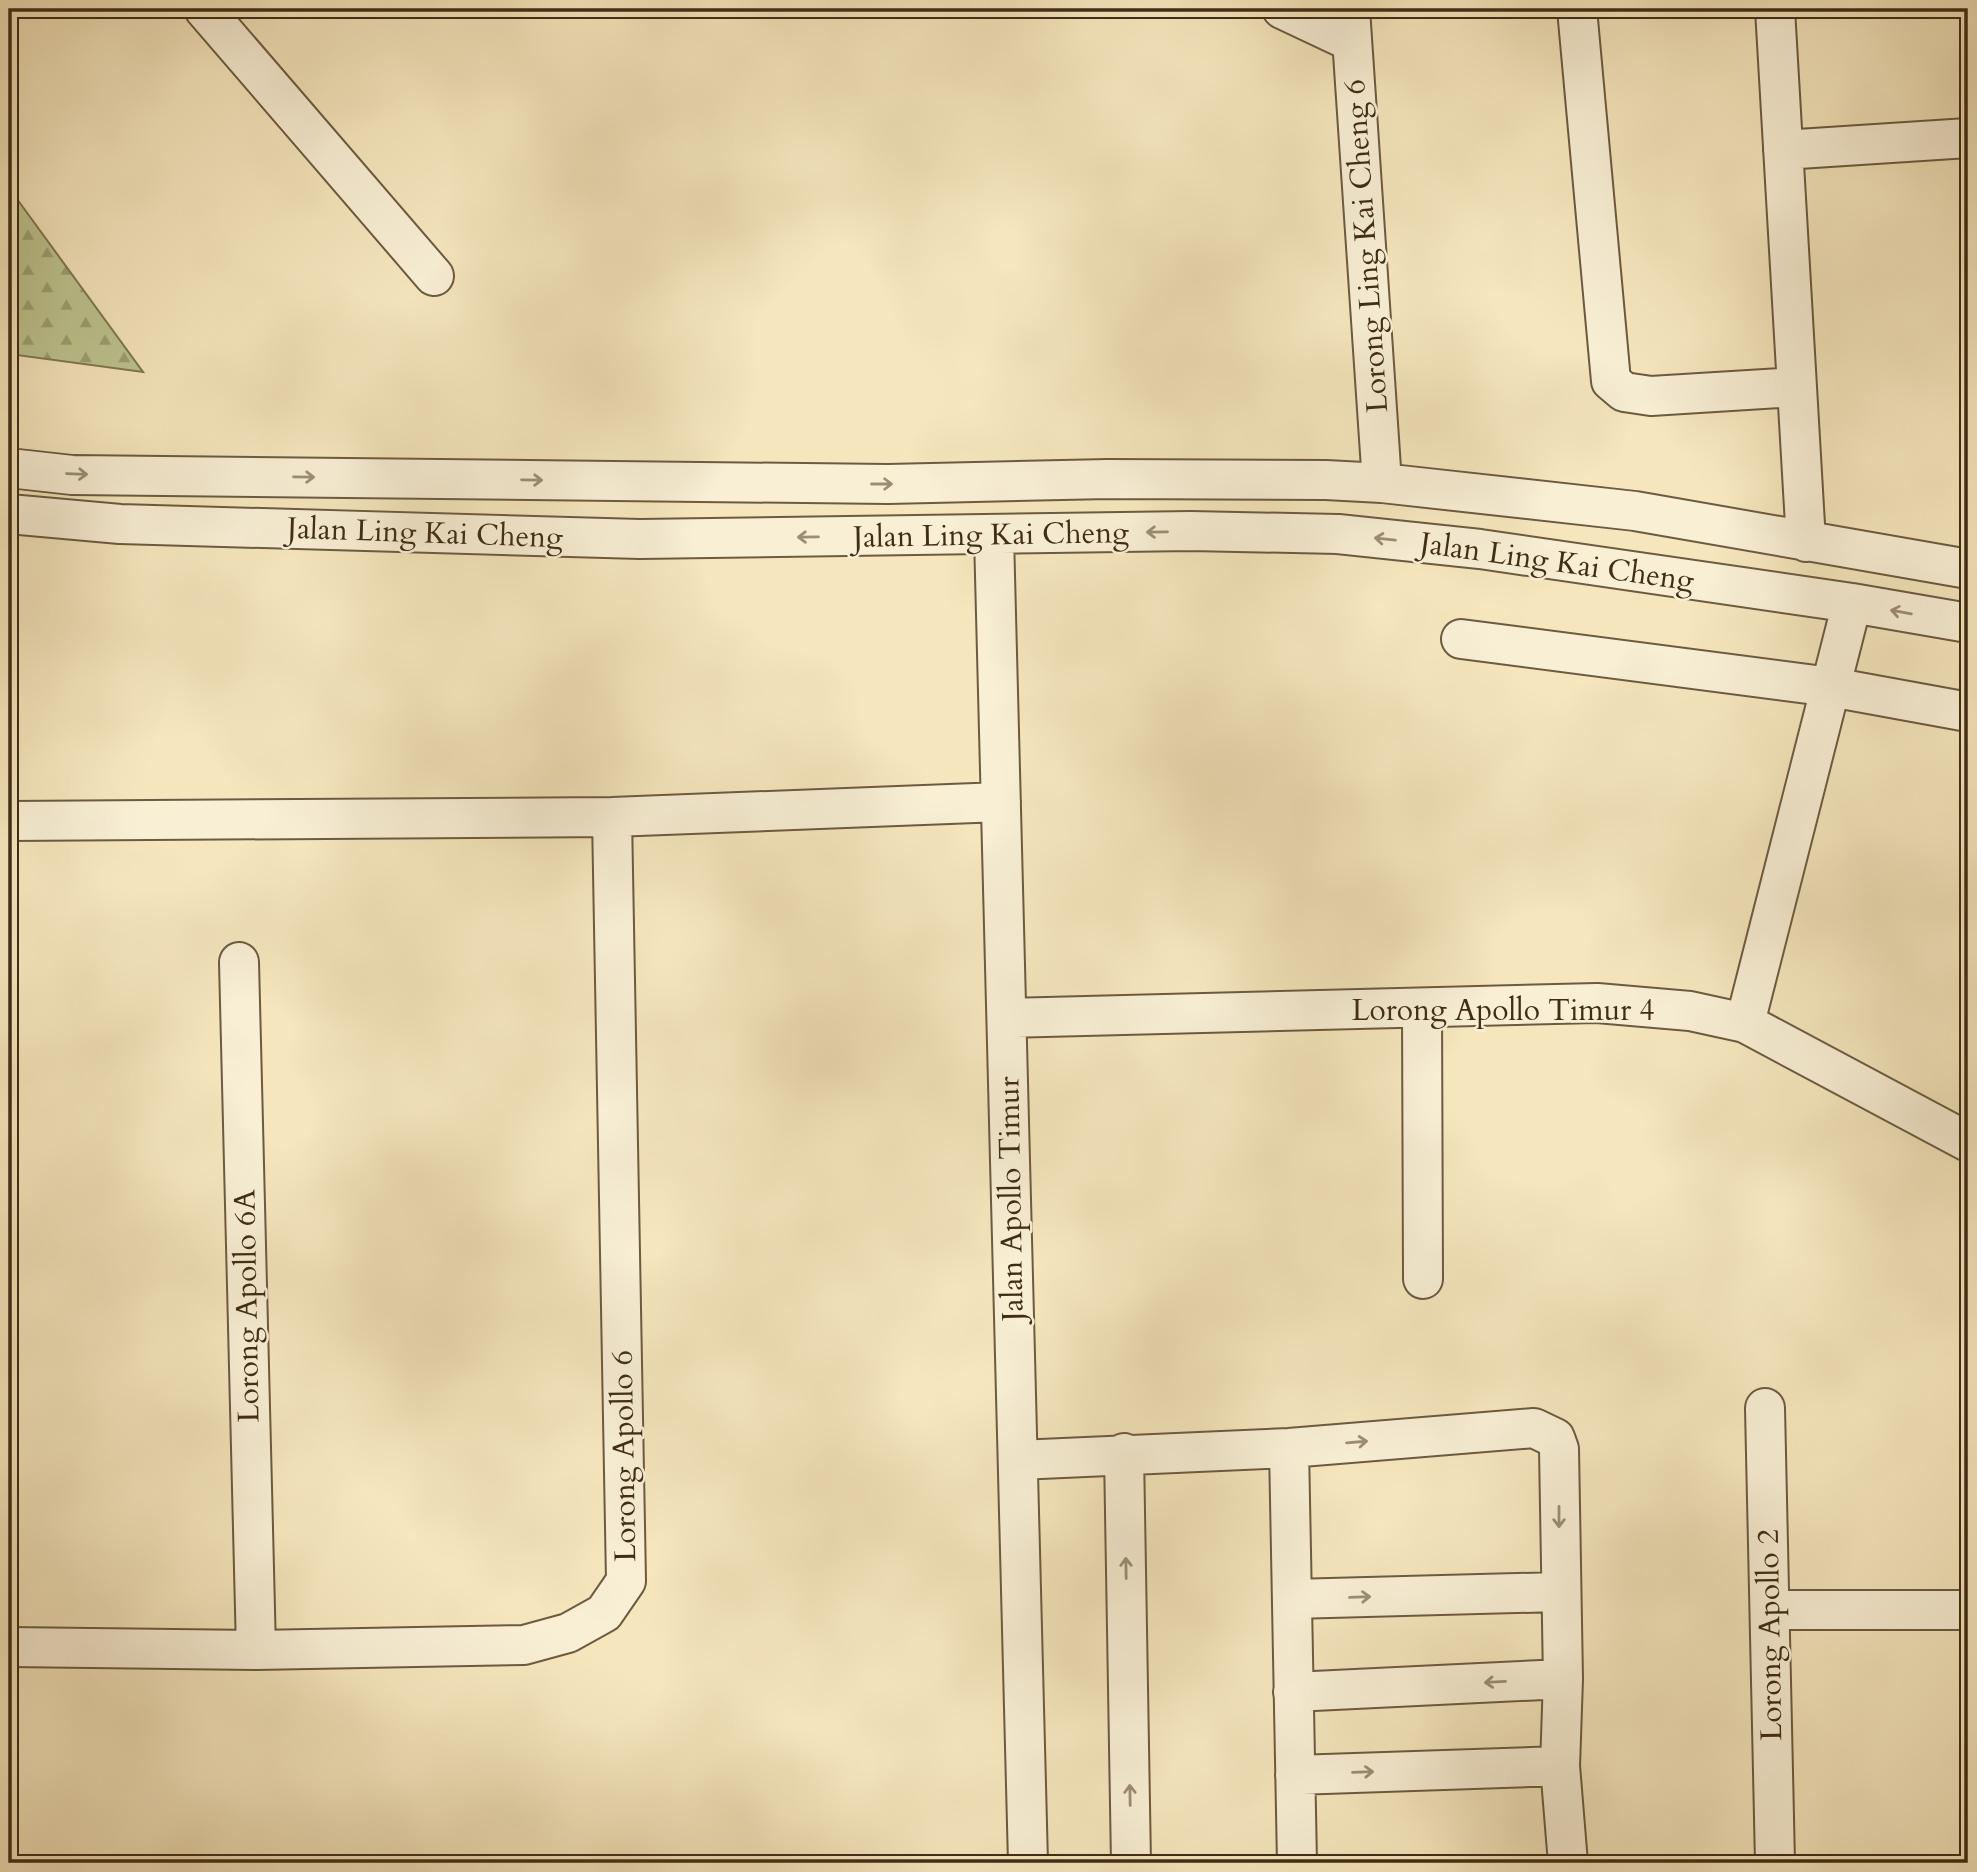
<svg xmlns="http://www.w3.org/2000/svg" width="1977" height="1872" viewBox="0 0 1977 1872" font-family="Cardo,serif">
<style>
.forest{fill:url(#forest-firs);stroke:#7e7852;stroke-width:2}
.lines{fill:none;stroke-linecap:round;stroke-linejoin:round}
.minor-casing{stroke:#6c5b3f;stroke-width:42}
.minor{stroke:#f8efd5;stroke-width:38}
.oneway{stroke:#9c8e75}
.labels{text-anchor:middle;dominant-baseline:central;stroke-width:5;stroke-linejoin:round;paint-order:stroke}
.street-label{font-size:30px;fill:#3f2d15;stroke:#f8efd5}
</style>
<defs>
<pattern id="forest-firs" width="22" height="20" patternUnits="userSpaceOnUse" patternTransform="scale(1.75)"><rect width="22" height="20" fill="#bdc490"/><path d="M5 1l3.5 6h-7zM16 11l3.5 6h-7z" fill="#9ba074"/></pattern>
</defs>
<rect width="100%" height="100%" fill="#f5e6be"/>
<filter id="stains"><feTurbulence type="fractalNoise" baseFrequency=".00286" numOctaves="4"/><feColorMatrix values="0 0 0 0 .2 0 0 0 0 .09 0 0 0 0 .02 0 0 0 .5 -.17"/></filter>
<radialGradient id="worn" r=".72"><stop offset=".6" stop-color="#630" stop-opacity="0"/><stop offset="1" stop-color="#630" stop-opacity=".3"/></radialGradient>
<path class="forest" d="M9,188L143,372L9,354Z"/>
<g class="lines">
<defs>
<path id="minor" d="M204,9L434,276
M1282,9L1352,42
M1350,9L1382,483
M1577,9L1611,381L1624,392L1651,396L1797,387
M1775,9L1806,542
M1783,150L1968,138
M9,468L72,475L888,484L1108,479L1326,480L1382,483L1635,511L1968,569
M9,514L120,524L640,539L1191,531L1338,534L1480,549L1852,603L1968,623
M994,536L1028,1863
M1461,639L1831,687L1968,712
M9,821L612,817L1001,802
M239,962L256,1650
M1422,1010L1423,1279
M1007,1018L1597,1003L1690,1011L1745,1023L1968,1142
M1745,1023L1852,603
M1765,1408L1775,1863
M1289,1448L1297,1863
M1124,1453L1131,1863
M1018,1460L1289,1448L1534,1428L1555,1438L1559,1449L1563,1679L1560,1766L1568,1863
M1292,1599L1559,1592
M1771,1610H1968
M9,1647L256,1650L524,1645L568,1633L604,1613L626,1581L612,817
M1293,1692L1563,1679
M1295,1775L1560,1766"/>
</defs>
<use href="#minor" class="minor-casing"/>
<use href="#minor" class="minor"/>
</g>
<defs><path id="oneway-shaft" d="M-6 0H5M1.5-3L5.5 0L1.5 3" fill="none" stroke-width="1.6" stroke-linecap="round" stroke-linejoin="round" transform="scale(1.75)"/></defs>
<g class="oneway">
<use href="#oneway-shaft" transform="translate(77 474) rotate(2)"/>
<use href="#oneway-shaft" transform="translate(304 477) rotate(1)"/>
<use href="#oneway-shaft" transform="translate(532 480) rotate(1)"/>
<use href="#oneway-shaft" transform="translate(882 484)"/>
<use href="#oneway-shaft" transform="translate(1157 532) rotate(179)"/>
<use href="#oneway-shaft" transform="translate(808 537) rotate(179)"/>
<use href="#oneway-shaft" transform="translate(1385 539) rotate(-174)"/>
<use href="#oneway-shaft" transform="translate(1901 612) rotate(-170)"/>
<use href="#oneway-shaft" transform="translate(1357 1442) rotate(-5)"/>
<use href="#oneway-shaft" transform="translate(1559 1517) rotate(90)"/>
<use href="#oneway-shaft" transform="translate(1126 1568) rotate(-91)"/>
<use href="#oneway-shaft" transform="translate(1360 1597) rotate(-2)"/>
<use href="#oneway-shaft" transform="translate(1495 1682) rotate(177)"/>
<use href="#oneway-shaft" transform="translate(1363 1772) rotate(-2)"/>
<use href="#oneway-shaft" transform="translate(1130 1795) rotate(-91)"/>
</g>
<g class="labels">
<g class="street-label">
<text transform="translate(1366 246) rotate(-94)">Lorong Ling Kai Cheng 6</text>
<text transform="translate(425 533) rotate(2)">Jalan Ling Kai Cheng</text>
<text transform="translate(991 535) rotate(-1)">Jalan Ling Kai Cheng</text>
<text transform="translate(1557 562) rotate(8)">Jalan Ling Kai Cheng</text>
<text x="1503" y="1010">Lorong Apollo Timur 4</text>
<text transform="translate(1011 1199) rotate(-91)">Jalan Apollo Timur</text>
<text transform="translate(247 1306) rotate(-91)">Lorong Apollo 6A</text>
<text transform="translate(624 1456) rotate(-91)">Lorong Apollo 6</text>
<text transform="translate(1770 1635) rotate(-91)">Lorong Apollo 2</text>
</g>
</g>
<rect width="1977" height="1872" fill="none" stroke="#f5e6be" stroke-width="35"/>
<rect x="10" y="10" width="1956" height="1851" fill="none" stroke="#3f2d15" stroke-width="3.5"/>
<rect x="18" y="18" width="1942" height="1837" fill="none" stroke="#3f2d15" stroke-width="2"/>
<rect width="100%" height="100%" filter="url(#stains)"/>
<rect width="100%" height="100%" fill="url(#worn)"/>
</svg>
